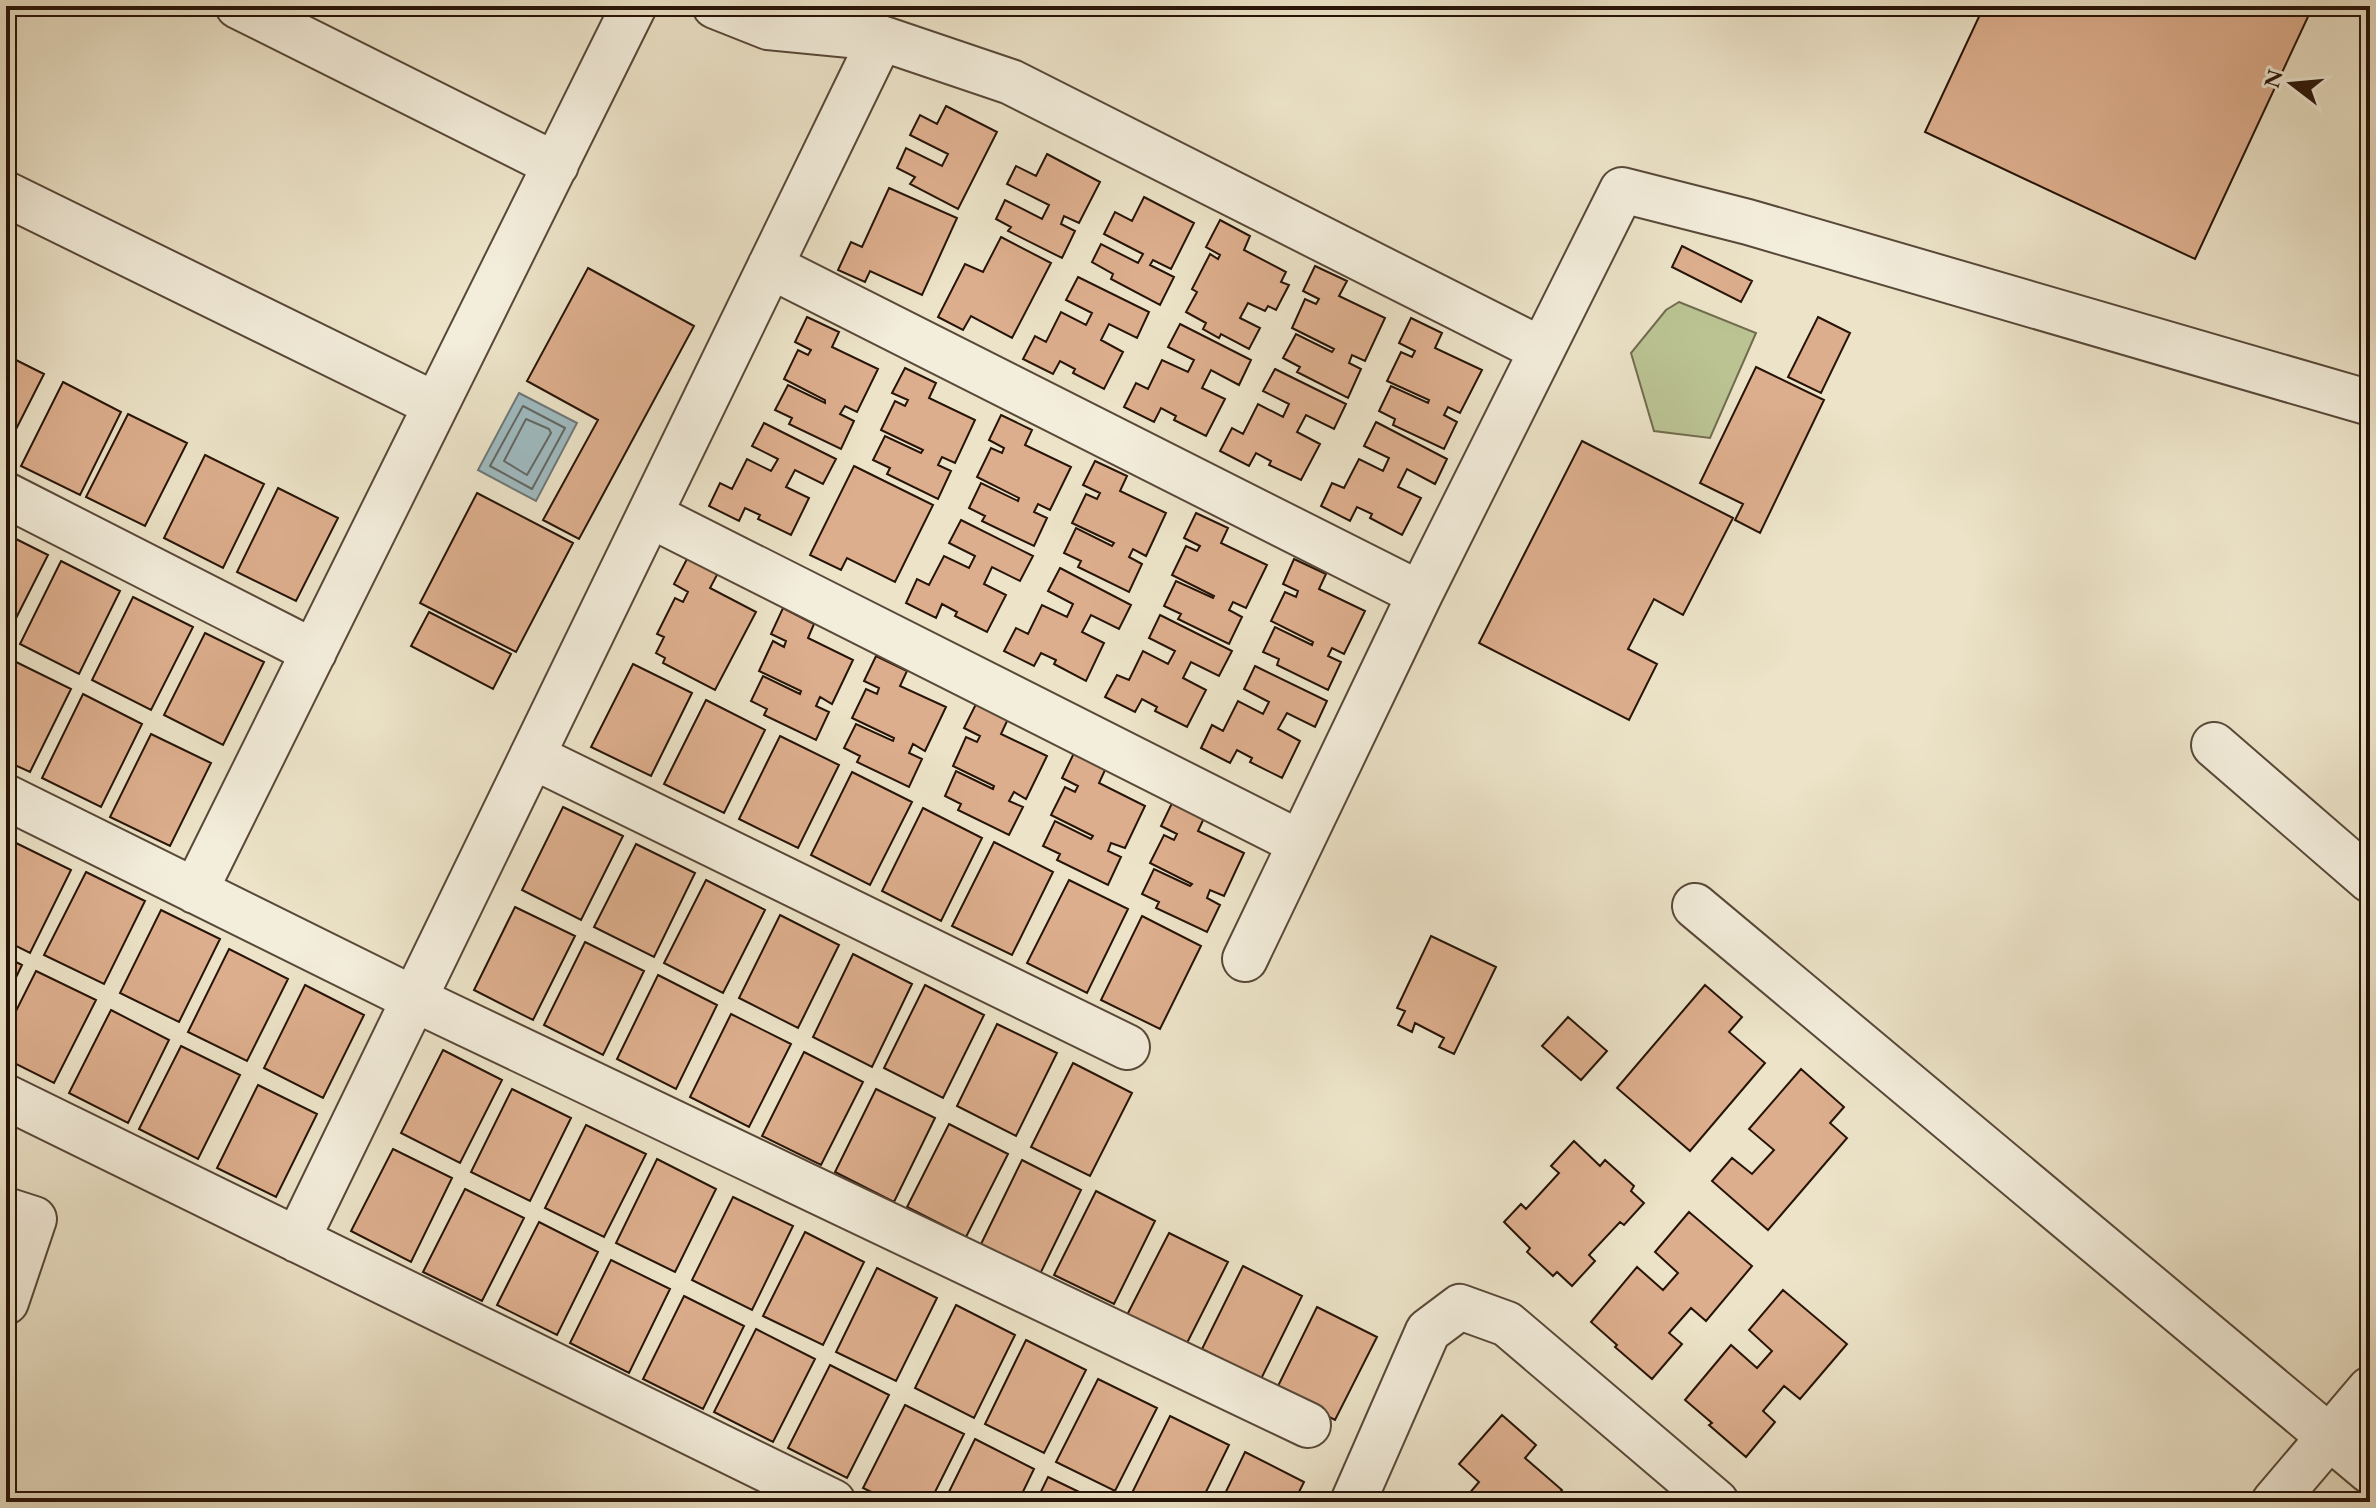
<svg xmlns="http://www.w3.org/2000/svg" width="2376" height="1508" viewBox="0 0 2376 1508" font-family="'EB Garamond',serif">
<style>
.green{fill:#bbc393;stroke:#716c4e;stroke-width:2}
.water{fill:#9fbbc1;stroke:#6f7877;stroke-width:2}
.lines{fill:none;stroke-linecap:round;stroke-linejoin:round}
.shore{stroke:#636864;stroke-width:2}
.building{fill:#ddae8d;stroke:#271408;stroke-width:2}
.street-casing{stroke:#584838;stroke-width:48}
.street{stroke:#f3eddb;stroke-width:44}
</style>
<rect width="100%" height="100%" fill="#ece3c8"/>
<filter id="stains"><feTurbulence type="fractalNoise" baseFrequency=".0025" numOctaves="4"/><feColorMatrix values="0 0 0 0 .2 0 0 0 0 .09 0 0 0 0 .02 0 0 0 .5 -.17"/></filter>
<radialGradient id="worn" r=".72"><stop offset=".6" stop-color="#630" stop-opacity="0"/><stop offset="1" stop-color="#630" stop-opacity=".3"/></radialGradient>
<path class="green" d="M1679,302L1756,333L1710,438L1654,431L1631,353L1666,310Z"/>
<path class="water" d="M519,393L577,423L536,501L478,470Z"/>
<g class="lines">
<path class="shore" d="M523,406L565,428L532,489L490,466Z
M526,419L549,429L551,433L527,475L504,461Z"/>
</g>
<path class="building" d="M1984,6H2313L2195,259L1925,132Z
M946,106L997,132L958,209L910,184L915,177L897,168L906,148L942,166L948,154L910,135L920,115L937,124Z
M1047,154L1100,182L1079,223L1064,216L1061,224L1075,231L1062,258L1008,231L1011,227L996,219L1005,200L1042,219L1049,205L1007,184L1016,166L1036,176Z
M889,188L957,218L922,295L870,271L865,282L838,270L851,242L862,247Z
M1144,197L1194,223L1171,269L1153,260L1150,265L1174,277L1160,305L1111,279L1113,274L1092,262L1101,244L1138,263L1143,254L1104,234L1115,212L1132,221Z
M1220,220L1250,236L1244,250L1286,272L1281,282L1289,285L1276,310L1268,306L1265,311L1248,303L1240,318L1260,328L1249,349L1221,334L1219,338L1203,329L1206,323L1186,312L1197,292L1192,289L1210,254L1218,259L1220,255L1206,247Z
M1001,237L1051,263L1012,338L971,316L963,330L938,317L965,264L983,272Z
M1682,246L1752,281L1741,302L1672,267Z
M1315,266L1347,281L1339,296L1385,318L1365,361L1352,355L1349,363L1361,369L1348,398L1297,372L1300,367L1283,358L1296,334L1332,352L1334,349L1292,328L1305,299L1316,304L1319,299L1303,291Z
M588,268L694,326L579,539L543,520L598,420L527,381Z
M1078,277L1149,312L1137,338L1109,324L1101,340L1123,352L1104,389L1073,373L1075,369L1060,361L1053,374L1023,359L1035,336L1046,342L1061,312L1086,325L1092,313L1066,300Z
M807,317L839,332L832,347L878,369L857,412L845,406L840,414L854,421L841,449L789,424L792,418L775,410L788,385L825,403V400L784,379L798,350L808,355L811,350L795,342Z
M1818,317L1850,333L1821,393L1788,377Z
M1411,318L1442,333L1435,348L1482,370L1460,413L1448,407L1444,415L1457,422L1444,449L1393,425L1395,419L1379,411L1391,386L1428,403L1429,400L1387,381L1401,352L1412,357L1415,351L1399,343Z
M1180,324L1251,360L1239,385L1211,370L1202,388L1225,399L1206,436L1174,420L1176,416L1161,408L1154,422L1124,407L1136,383L1148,389L1162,360L1188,372L1194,360L1168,347Z
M6,355L44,374L6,449Z
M1756,367L1824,400L1760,533L1735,520L1743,504L1700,483Z
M905,368L936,383L929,398L975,420L955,463L942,457L938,465L951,471L938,499L887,474L890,468L873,460L885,436L921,453L923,450L881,430L895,401L905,406L908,400L892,393Z
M1275,369L1346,404L1334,429L1306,415L1297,432L1320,444L1301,480L1269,465L1271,461L1256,453L1249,466L1220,451L1232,428L1243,434L1258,404L1283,417L1289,404L1263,391Z
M63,382L121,412L80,495L21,466Z
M128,414L187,443L145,526L86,497Z
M1001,415L1032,430L1025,445L1071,467L1050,510L1038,504L1034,512L1047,518L1034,546L982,521L985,516L969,508L981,483L1018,501L1019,498L977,477L991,448L1002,453L1004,448L989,440Z
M1376,422L1447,459L1435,484L1407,469L1398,487L1421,498L1402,535L1370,518L1372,514L1357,507L1350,521L1321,506L1332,483L1344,488L1359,459L1383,471L1389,458L1364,446Z
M764,423L836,459L823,484L795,470L786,487L809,498L791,535L758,519L760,515L745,508L739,521L709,506L720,483L732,489L747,459L771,471L778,459L752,446Z
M1582,441L1733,518L1683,615L1654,599L1628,649L1657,664L1629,720L1479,643Z
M205,455L264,484L223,568L164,538Z
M1095,461L1127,476L1120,491L1166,513L1146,556L1133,549L1129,557L1142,564L1129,592L1078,567L1081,561L1064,553L1076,528L1112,546L1114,543L1072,523L1086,494L1097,499L1100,493L1083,485Z
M854,466L933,505L895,582L847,558L841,570L810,555Z
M278,488L338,518L296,601L237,572Z
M477,493L573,543L516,652L420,603Z
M1196,513L1228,528L1221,543L1267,565L1246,608L1233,602L1229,610L1242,617L1229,644L1178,619L1181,614L1164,606L1176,581L1213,598L1214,596L1172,575L1186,546L1197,551L1200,546L1184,538Z
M961,520L1033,556L1020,581L992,567L984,584L1006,595L987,632L955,616L957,612L942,604L936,618L906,603L917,579L929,585L944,556L969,568L975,556L949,543Z
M6,534L48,555L6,638Z
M688,557L718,573L710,588L756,612L715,690L663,663L665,658L656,653L664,637L657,634L675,598L683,602L688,592L674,584Z
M1294,559L1326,574L1319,589L1365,611L1344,654L1332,648L1328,656L1341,662L1328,690L1277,665L1279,659L1263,652L1275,627L1312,645L1313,642L1271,621L1285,592L1296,597L1298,591L1283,584Z
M61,561L120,591L79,674L20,644Z
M1060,568L1131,605L1119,629L1091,615L1082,632L1104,643L1086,681L1054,664L1056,660L1041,653L1034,666L1004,651L1016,628L1028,634L1042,605L1067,617L1073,604L1048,591Z
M133,597L193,627L151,710L92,680Z
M783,608L814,624L808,638L853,660L832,704L820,697L816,706L829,712L816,740L764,715L767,709L751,701L763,676L800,694L801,691L759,671L773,641L784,647L786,641L771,634Z
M429,612L511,654L493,689L411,646Z
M1160,615L1232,651L1219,676L1191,662L1183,678L1206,690L1187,727L1155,711L1157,707L1142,699L1135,712L1105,697L1117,675L1129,680L1143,651L1168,664L1175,651L1149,638Z
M205,633L264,662L223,745L164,715Z
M876,656L907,671L900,686L946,707L925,751L913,744L909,753L922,759L909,787L857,762L860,756L844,748L856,724L893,741L894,738L852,718L866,689L877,694L879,688L864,681Z
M12,660L71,689L30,772L6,761V671Z
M633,664L692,693L651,776L591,747Z
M1255,666L1327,701L1315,727L1287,713L1278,729L1300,741L1282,778L1250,762L1252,758L1237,750L1230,763L1201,748L1212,725L1223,731L1238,701L1263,714L1269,702L1244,689Z
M83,694L142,724L101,807L42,778Z
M706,700L765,730L724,813L664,784Z
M976,704L1008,719L1001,734L1047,756L1026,799L1014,792L1009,801L1023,807L1009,835L958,810L961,804L945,796L956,771L993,789L994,786L953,766L966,737L977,742L980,736L964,728Z
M151,734L211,763L170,846L110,817Z
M780,736L839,765L798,848L739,819Z
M1074,753L1106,768L1099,783L1145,806L1125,848L1111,843L1108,851L1121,857L1108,885L1057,860L1060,854L1043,846L1055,821L1091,839L1093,836L1051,815L1065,787L1075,792L1078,786L1062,778Z
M852,772L912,802L870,885L811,855Z
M1173,801L1205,816L1198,831L1244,853L1224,896L1210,890L1207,898L1220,905L1207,932L1156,908L1159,902L1142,894L1154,869L1190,886L1192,884L1150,863L1164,835L1174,840L1177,834L1161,826Z
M563,807L623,836L581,920L522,890Z
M923,808L982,838L941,921L882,891Z
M12,841L71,870L30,953L6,941V853Z
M994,842L1053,872L1012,955L952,926Z
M636,844L695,873L654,957L594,927Z
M86,872L145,901L104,984L44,955Z
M706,880L765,910L723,993L664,963Z
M1069,880L1128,909L1087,993L1027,963Z
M515,907L575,936L533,1020L474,990Z
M161,910L220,939L179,1022L120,993Z
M780,915L839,945L798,1028L739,998Z
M1142,916L1201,946L1160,1029L1101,1000Z
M1431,936L1496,967L1454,1054L1439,1047L1444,1038L1415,1023L1412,1032L1398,1025L1405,1011L1397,1008Z
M585,942L644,971L603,1055L544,1025Z
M229,949L288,979L247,1061L188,1032Z
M853,954L912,984L872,1067L813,1037Z
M6,957L22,965L6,998Z
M36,971L96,1000L54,1083L6,1059V1031Z
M658,975L717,1005L676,1089L617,1059Z
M305,985L364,1015L323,1098L264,1068Z
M925,985L984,1015L943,1098L884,1068Z
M1705,985L1742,1017L1729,1032L1765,1063L1690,1151L1617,1088Z
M111,1010L169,1040L128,1123L69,1093Z
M731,1014L791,1044L749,1127L690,1097Z
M1568,1017L1607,1051L1581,1080L1542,1046Z
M997,1024L1057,1053L1016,1136L957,1106Z
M181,1046L240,1075L198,1159L139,1129Z
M443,1050L502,1080L460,1163L401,1133Z
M804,1052L863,1082L821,1165L762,1136Z
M1073,1063L1132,1093L1090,1176L1031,1147Z
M1801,1069L1844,1107L1830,1123L1847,1138L1768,1230L1712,1181L1732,1158L1752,1174L1774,1150L1749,1129Z
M258,1085L317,1114L276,1197L217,1168Z
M512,1089L571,1118L530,1201L471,1172Z
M876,1089L935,1118L894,1202L835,1172Z
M949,1124L1008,1154L966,1237L907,1207Z
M586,1125L646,1154L604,1237L545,1208Z
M1574,1141L1600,1166L1605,1160L1634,1186L1631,1191L1644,1203L1624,1225L1620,1222L1589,1255L1595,1261L1572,1286L1557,1272L1553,1276L1527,1252L1530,1248L1504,1222L1521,1204L1526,1209L1559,1173L1551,1166Z
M393,1149L452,1178L411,1262L351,1231Z
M657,1159L716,1189L675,1272L616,1243Z
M1022,1160L1081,1190L1040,1274L981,1244Z
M465,1189L524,1218L482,1301L423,1272Z
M1096,1191L1155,1221L1114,1304L1054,1275Z
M733,1197L793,1226L752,1310L692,1280Z
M1689,1212L1752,1266L1706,1321L1691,1308L1669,1333L1682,1344L1652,1379L1615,1347L1617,1345L1591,1322L1637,1267L1663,1290L1678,1273L1655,1252Z
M539,1222L598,1252L557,1335L497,1305Z
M805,1232L864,1262L823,1345L763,1316Z
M1169,1233L1228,1262L1186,1345L1127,1315Z
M611,1260L670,1289L629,1373L570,1343Z
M1243,1266L1302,1296L1261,1379L1202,1349Z
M877,1268L937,1298L896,1381L836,1352Z
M1783,1290L1847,1344L1800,1399L1784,1386L1763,1411L1775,1422L1746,1457L1709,1425L1712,1423L1685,1400L1731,1345L1757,1368L1772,1351L1749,1330Z
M684,1296L744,1326L703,1409L643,1379Z
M956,1305L1015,1335L974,1418L915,1388Z
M1317,1307L1377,1337L1335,1420L1276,1390Z
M756,1329L815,1359L773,1442L714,1412Z
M1026,1340L1086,1370L1044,1453L985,1424Z
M830,1365L889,1395L847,1478L788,1448Z
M1098,1379L1157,1408L1115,1491L1056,1462Z
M905,1405L964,1434L930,1502H892L863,1488Z
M1502,1415L1536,1445L1525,1458L1562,1490L1551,1502H1462L1479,1482L1459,1464Z
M1170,1416L1229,1445L1201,1502H1135L1129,1499Z
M975,1439L1034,1469L1018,1502H944Z
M1245,1452L1304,1482L1294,1502H1221Z
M1048,1477L1100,1502H1036Z"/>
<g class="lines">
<defs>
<path id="street" d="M238,6L556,165
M715,6L768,27L881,38L1011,82L1542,350
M6,194L436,405
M770,266L1420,594
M6,495L314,652
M650,515L1300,843
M2214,745L2370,880
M532,756L1127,1047
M6,797L414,999L1308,1425
M195,891L634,6
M1695,906L2370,1471
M1245,959L1420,594L1622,190L1748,222L2370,403
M6,1097L833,1502
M6,1210L34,1219L6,1302
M297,1240L881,38
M1353,1502L1428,1331L1460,1307L1507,1324L1716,1502
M2274,1502L2370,1389"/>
</defs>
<use href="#street" class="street-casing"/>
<use href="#street" class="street"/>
</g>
<rect width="2376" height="1508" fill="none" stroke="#ece3c8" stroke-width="32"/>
<rect x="8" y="8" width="2360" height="1492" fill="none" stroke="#271408" stroke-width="4"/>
<rect x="16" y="16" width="2344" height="1476" fill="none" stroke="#271408" stroke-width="2"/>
<g transform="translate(2292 84) rotate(286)" stroke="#f3eddb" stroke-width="6" paint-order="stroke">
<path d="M0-6L14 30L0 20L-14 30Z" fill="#271408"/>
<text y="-12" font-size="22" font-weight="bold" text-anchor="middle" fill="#271408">N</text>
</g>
<rect width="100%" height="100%" filter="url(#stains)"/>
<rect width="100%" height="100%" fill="url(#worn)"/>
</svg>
